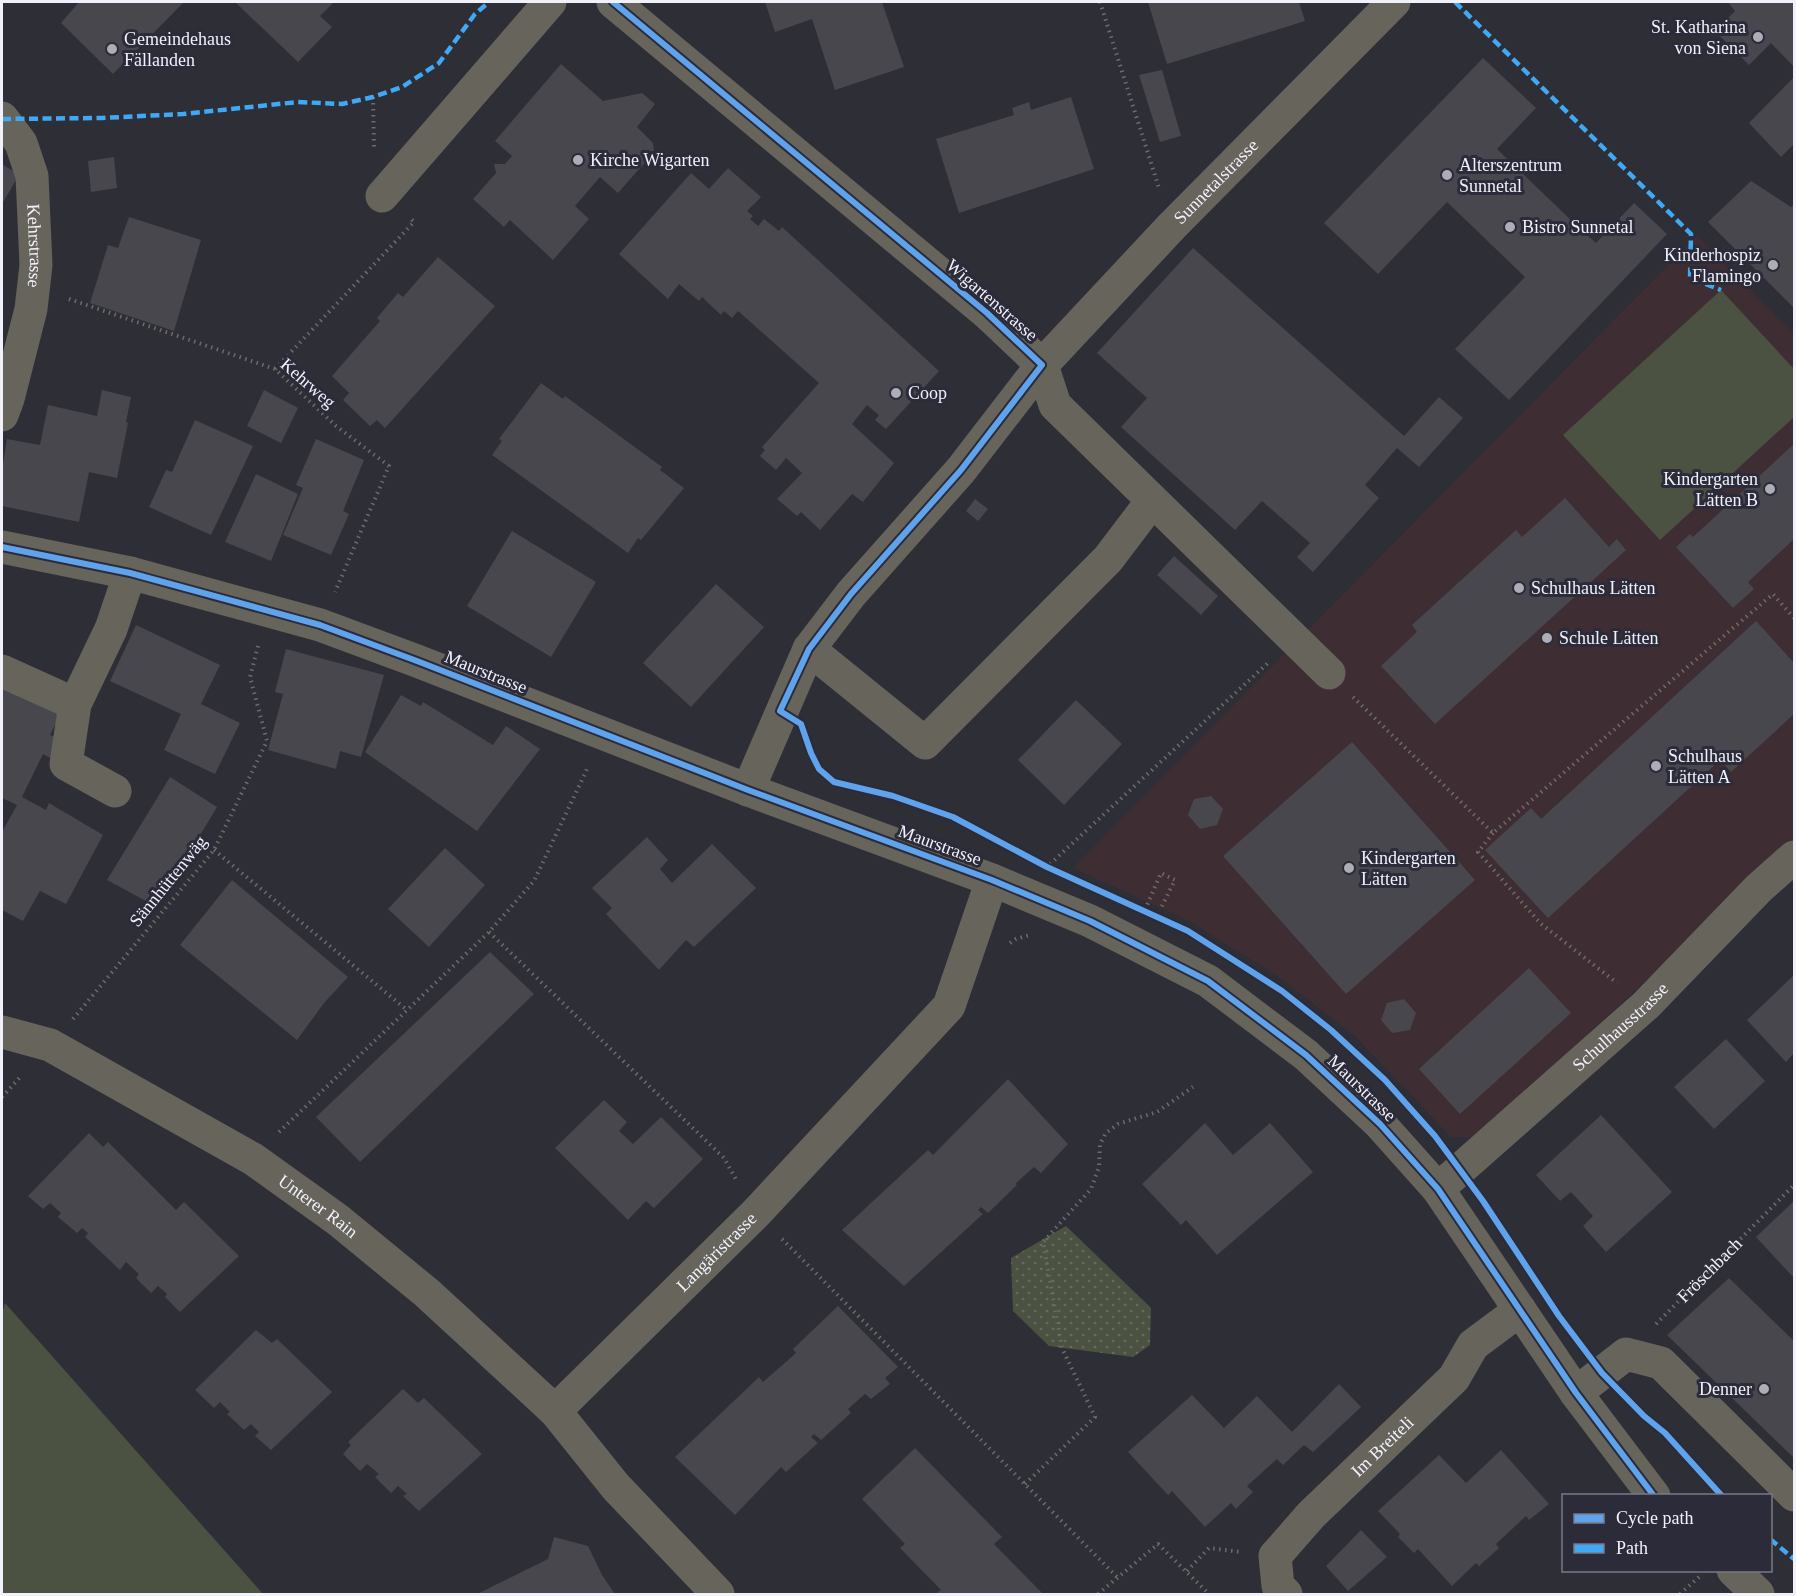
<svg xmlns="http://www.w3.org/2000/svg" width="1796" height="1596" viewBox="0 0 1796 1596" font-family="'Times New Roman',serif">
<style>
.education{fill:#3e2e33}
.green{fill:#4b5241}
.park{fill:url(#park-dots)}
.building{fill:#48474e}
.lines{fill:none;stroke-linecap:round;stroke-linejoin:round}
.path{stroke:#6d6b69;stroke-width:4;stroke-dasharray:1.5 4.5;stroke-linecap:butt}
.minor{stroke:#67645c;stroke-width:33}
.quiet{stroke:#3fa9f5;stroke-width:4.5;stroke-dasharray:9 4.5;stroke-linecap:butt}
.cycleway-casing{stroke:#2b2b39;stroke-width:10}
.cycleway{stroke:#60a3ed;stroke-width:6}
.poi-dot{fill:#adadb6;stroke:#2b2b39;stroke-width:2}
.labels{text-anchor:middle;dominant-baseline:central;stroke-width:6;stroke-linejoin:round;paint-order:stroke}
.poi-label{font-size:18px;fill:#f1f1fb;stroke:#2b2b39;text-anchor:start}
.street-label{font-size:18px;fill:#f1f1fb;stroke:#2b2b39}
</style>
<defs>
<pattern id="park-dots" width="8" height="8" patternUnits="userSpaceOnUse" patternTransform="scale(1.5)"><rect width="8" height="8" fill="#4b5241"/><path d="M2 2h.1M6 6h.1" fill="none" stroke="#656b5d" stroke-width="1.8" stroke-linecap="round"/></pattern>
</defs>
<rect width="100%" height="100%" fill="#2e2e36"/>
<path class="education" d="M1697,236L1794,334V844L1476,1137H1451L1354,1035L1276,975L1189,921L1073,868Z"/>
<path class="green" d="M1721,290L1794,369V417L1660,540L1563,435Z
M5,1303L263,1594H2V1313Z"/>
<path class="park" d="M1066,1226L1151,1308L1150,1345L1133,1357L1049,1346L1013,1311L1011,1258Z"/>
<path class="building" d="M79,2H184L113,74L61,23Z
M235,2H334L320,16L332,27L298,62Z
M765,2H882L904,67L835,90L812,19L775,32Z
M1148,2H1299L1305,21L1167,64Z
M1728,2H1794V67L1771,43L1749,65L1715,31L1735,11Z
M1483,58L1536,108L1497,149L1575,224L1596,243L1634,203L1667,234L1509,400L1455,349L1525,277L1447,202L1378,274L1324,223Z
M561,64L603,101L642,93L655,104L637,127L653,143L654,152L618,193L600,177L575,206L589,219L553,260L510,220L504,227L473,199L496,173L494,164H505L512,156L495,141Z
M1162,70L1181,136L1160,142L1139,75Z
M1794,77V144L1781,157L1749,123Z
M1071,97L1094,169L959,213L936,139L1014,115L1012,108L1029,102L1031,110Z
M114,157L117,188L91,192L88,161Z
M2,164L19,175L2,204Z
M728,168L761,197L747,211L753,216L750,219L758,226L764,219L779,231L782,227L939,371L886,429L875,420L879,415L867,405L852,424L894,463L863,502L852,494L820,530L801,512L797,516L777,499L802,473L786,458L776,470L760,456L765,450L762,447L819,383L738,311L732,318L724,311L721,315L702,297L699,301L679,284L668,299L619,254L691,173L709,189Z
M1751,181L1791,207L1794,205V308L1708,222Z
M129,217L201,240L174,331L90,303L108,245L118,248Z
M1193,248L1404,436L1439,397L1463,418L1419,467L1397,448L1365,485L1379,498L1313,572L1297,557L1310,543L1262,501L1235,530L1121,427L1147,398L1097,353Z
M438,257L495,306L385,428L377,420L370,426L343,400L349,393L332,376L380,321L377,318L398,293L403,297Z
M541,383L563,399L565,396L662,467L660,470L684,488L641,540L638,538L628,553L492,455L502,441L499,439Z
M102,390L131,397L126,422L128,423L117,478L89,472L79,522L2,506V469L7,439L40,445L48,405L97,416Z
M264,390L298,408L281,443L247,426Z
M195,420L253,446L211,535L149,507L166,470L172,472Z
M316,439L364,460L343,511L349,514L331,555L283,535L303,488L296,485Z
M1794,444V539L1748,582L1754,589L1733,608L1676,547L1690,534L1693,537Z
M256,474L298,494L271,561L225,542Z
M1565,498L1609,547L1617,539L1626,550L1435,724L1381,666L1417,632L1412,625L1516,530L1522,537Z
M975,499L988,509L978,521L966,511Z
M512,531L596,582L551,657L467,606Z
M1174,556L1218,596L1201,615L1157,575Z
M716,584L764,627L691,707L643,663Z
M1756,621L1794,663V714L1731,772L1720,760L1548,918L1485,850L1531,808L1541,819Z
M136,625L220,665L201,704L240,723L215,774L164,750L181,714L110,681Z
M286,649L384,675L361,757L340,751L336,769L268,750L283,694L275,692Z
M2,684L61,713L50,735L59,739L50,758L43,754L22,797L46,810L49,803L103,835L66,904L40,891L23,921L2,910V832L17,805L2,798Z
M401,695L421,706L423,702L493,745L506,726L540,749L477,831L365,752Z
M1076,700L1122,744L1064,805L1018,760Z
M1352,742L1475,880L1346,994L1223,856Z
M170,777L217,807L157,907L107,880Z
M1211,796L1223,809L1217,825L1200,829L1188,815L1194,799Z
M647,837L668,860L660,869L672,883L712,844L756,888L694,947L686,940L659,970L606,914L612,908L592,888Z
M445,848L485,885L429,947L388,909Z
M232,880L348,977L324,1003L297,1040L180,945Z
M490,952L534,994L360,1162L316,1117Z
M1529,968L1571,1013L1460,1114L1419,1069Z
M1794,975V1053L1786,1062L1747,1020Z
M1404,999L1416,1013L1410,1030L1392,1033L1381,1020L1387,1003Z
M1726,1039L1765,1081L1714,1129L1674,1087Z
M1008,1079L1068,1144L1041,1173L1034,1167L1015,1184L1017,1185L988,1213L981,1207L978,1210L983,1214L904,1286L842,1230L928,1150L933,1155Z
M604,1100L627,1122L619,1131L633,1144L661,1117L703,1159L654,1208L646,1201L628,1220L555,1148Z
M1601,1115L1672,1192L1606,1252L1583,1226L1593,1216L1571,1192L1560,1201L1536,1175Z
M1205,1123L1233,1155L1270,1123L1313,1172L1217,1255L1186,1220L1181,1225L1142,1184Z
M89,1133L103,1147L108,1142L176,1210L184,1202L239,1256L180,1312L165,1297L167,1294L158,1286L151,1293L136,1278L139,1274L126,1262L120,1270L85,1237L88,1233L82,1228L77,1233L58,1217L61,1213L50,1203L43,1209L28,1196Z
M1794,1201V1278L1756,1237Z
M1729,1278L1794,1341V1458L1667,1335Z
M838,1306L898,1367L885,1378L890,1384L871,1399L865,1394L848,1409L851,1413L821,1440L814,1434L811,1437L818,1443L786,1472L781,1467L735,1515L675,1457L759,1377L763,1382L796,1353L793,1349Z
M256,1330L272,1343L277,1339L332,1392L271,1450L255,1436L259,1432L251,1424L244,1430L227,1414L230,1412L220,1402L214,1408L195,1390Z
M1339,1384L1361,1407L1313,1452L1304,1445L1283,1465L1277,1459L1247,1486L1253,1492L1236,1509L1231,1503L1205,1527L1172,1491L1168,1495L1128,1452L1192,1395L1224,1428L1257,1396L1292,1432Z
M403,1389L418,1403L424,1398L482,1454L419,1511L403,1496L407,1494L398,1486L391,1493L375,1477L379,1474L367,1464L360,1471L343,1454L351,1445L348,1442Z
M915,1448L1002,1537L994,1544L1043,1594H935L941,1590L900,1548L905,1544L862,1499Z
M1501,1450L1549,1504L1529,1520L1526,1516L1496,1544L1499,1548L1479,1566L1476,1563L1452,1586L1418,1549L1414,1553L1398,1537L1400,1534L1378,1511L1439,1455L1466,1483Z
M1361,1530L1387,1557L1348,1591L1326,1566Z
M554,1537L588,1546L602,1575L615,1594H477L548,1559Z"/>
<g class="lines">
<g class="path">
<path d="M1100,2L1159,188"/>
<path d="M373,97L374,148"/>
<path d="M69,299L275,369L336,426L389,466L335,592"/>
<path d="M275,369L414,222L409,217"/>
<path d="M1353,697L1493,833L1773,594L1794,618"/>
<path d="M1493,833L1478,852L1540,923L1617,983"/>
<path d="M214,850L407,1010"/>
<path d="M1050,864L1269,662"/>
<path d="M1145,910L1161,873L1175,880L1161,908"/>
<path d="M489,932L724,1158L737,1181"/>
<path d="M1010,943L1016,939L1030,935"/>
<path d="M73,1019L214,850L267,741L250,677L258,646"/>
<path d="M2,1097L22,1075"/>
<path d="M279,1132L489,932L534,881L588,767"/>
<path d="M782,1239L1117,1577"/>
<path id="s1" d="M1656,1324L1794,1185"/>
<path d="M1025,1484L1095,1417L1062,1348L1043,1242L1091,1189L1099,1167L1100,1144L1106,1133L1118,1124L1157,1112L1193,1087"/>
<path d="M1187,1571L1209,1548L1241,1552"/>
<path d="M1098,1594L1158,1544L1209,1594"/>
<path d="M1680,1594L1699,1577"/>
</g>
<g class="minor">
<path d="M613,2L987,313L1042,365L1055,405L1329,673"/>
<path id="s2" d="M2,118L21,143L32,176L36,265L31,309L8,399L2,415"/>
<path d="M382,196L550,2"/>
<path d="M2,547L130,573L320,625L417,661L748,790L992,880L1090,921L1208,981L1306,1055L1380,1124L1438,1189L1576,1393L1654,1496"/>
<path d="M809,649L925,743L1108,559L1152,501"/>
<path d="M2,671L75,704"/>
<path id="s3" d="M748,790L809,649L851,594L961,470L1042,365L1172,226L1394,2"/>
<path d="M115,791L66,764L75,704L111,629L130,573"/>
<path id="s4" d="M2,1032L50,1045L253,1159L338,1220L427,1293L555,1411"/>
<path id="s5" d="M1438,1189L1646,1005L1759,888L1794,857"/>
<path d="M1576,1393L1626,1354L1661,1363L1794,1495"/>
<path d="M1733,1570L1758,1594"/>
<path id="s6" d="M718,1594L616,1487L555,1411L756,1213L949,1006L992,880"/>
<path id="s7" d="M1286,1594L1278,1586L1275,1556L1311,1515L1454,1378L1473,1345L1520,1310"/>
</g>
<path class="quiet" d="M1455,2L1691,234L1690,278L1721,290
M2,119L102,118L183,114L298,102L342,104L373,97L402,87L439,63L475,14L489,2
M1770,1539L1794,1559"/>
<defs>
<path id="cycleway" d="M613,2L987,313L1042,365L961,470L851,594L809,649L780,711L801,724L811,753L819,769L834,782L893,796L953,817L1047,867L1188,931L1282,991L1331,1030L1385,1080L1435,1136L1483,1201L1559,1316L1602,1373L1644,1416L1665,1433L1722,1496
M2,547L130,573L320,625L417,661L748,790L992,880L1090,921L1208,981L1306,1055L1380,1124L1438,1189L1576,1393L1654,1496"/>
</defs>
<use href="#cycleway" class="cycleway-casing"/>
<use href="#cycleway" class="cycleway"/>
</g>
<g class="poi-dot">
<circle cx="1758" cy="37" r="6"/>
<circle cx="112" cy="49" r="6"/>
<circle cx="578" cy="160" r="6"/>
<circle cx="1447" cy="175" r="6"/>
<circle cx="1510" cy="227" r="6"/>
<circle cx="1773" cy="265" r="6"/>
<circle cx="896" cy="393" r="6"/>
<circle cx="1770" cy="489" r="6"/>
<circle cx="1519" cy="588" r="6"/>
<circle cx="1547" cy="638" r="6"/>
<circle cx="1656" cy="766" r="6"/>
<circle cx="1349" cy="868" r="6"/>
<circle cx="1764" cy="1389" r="6"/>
</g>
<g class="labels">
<g class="poi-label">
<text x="1746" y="27" text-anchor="end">St. Katharina<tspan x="1746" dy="21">von Siena</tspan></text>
<text x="124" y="39">Gemeindehaus<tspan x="124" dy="21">Fällanden</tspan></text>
<text x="590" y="160">Kirche Wigarten</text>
<text x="1459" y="165">Alterszentrum<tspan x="1459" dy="21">Sunnetal</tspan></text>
<text x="1522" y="227">Bistro Sunnetal</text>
<text x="1761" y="255" text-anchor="end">Kinderhospiz<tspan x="1761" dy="21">Flamingo</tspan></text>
<text x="908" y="393">Coop</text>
<text x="1758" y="479" text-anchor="end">Kindergarten<tspan x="1758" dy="21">Lätten B</tspan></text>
<text x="1531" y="588">Schulhaus Lätten</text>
<text x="1559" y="638">Schule Lätten</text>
<text x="1668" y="756">Schulhaus<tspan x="1668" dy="21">Lätten A</tspan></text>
<text x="1361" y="858">Kindergarten<tspan x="1361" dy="21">Lätten</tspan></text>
<text x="1752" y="1389" text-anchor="end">Denner</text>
</g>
<g class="street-label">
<text stroke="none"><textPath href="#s3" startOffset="774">Sunnetalstrasse</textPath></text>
<text stroke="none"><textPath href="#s2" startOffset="136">Kehrstrasse</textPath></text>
<text transform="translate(992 300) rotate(41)">Wigartenstrasse</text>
<text transform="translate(308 383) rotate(41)">Kehrweg</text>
<text transform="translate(486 672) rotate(22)">Maurstrasse</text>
<text transform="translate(940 845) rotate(20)">Maurstrasse</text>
<text transform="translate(168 881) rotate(-51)">Sännhüttenwäg</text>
<text stroke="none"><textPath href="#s5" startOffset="244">Schulhausstrasse</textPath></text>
<text transform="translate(1362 1088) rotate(44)">Maurstrasse</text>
<text stroke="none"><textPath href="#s4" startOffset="363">Unterer Rain</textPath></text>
<text stroke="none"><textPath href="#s6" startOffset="472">Langäristrasse</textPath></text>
<text stroke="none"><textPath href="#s1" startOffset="76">Fröschbach</textPath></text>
<text stroke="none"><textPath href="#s7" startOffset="195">Im Breiteli</textPath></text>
</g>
</g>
<rect width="1796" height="1596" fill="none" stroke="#f1f1fb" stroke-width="6"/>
<rect x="1562" y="1494" width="210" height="78" fill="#2b2b39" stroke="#7a7a87" stroke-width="1.5"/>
<rect x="1574" y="1514" width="30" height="9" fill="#60a3ed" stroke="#7a7a87" stroke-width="1.5"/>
<text x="1616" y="1524" font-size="18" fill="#f1f1fb">Cycle path</text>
<rect x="1574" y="1544" width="30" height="9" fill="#3fa9f5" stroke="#7a7a87" stroke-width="1.5"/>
<text x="1616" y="1554" font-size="18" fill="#f1f1fb">Path</text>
</svg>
